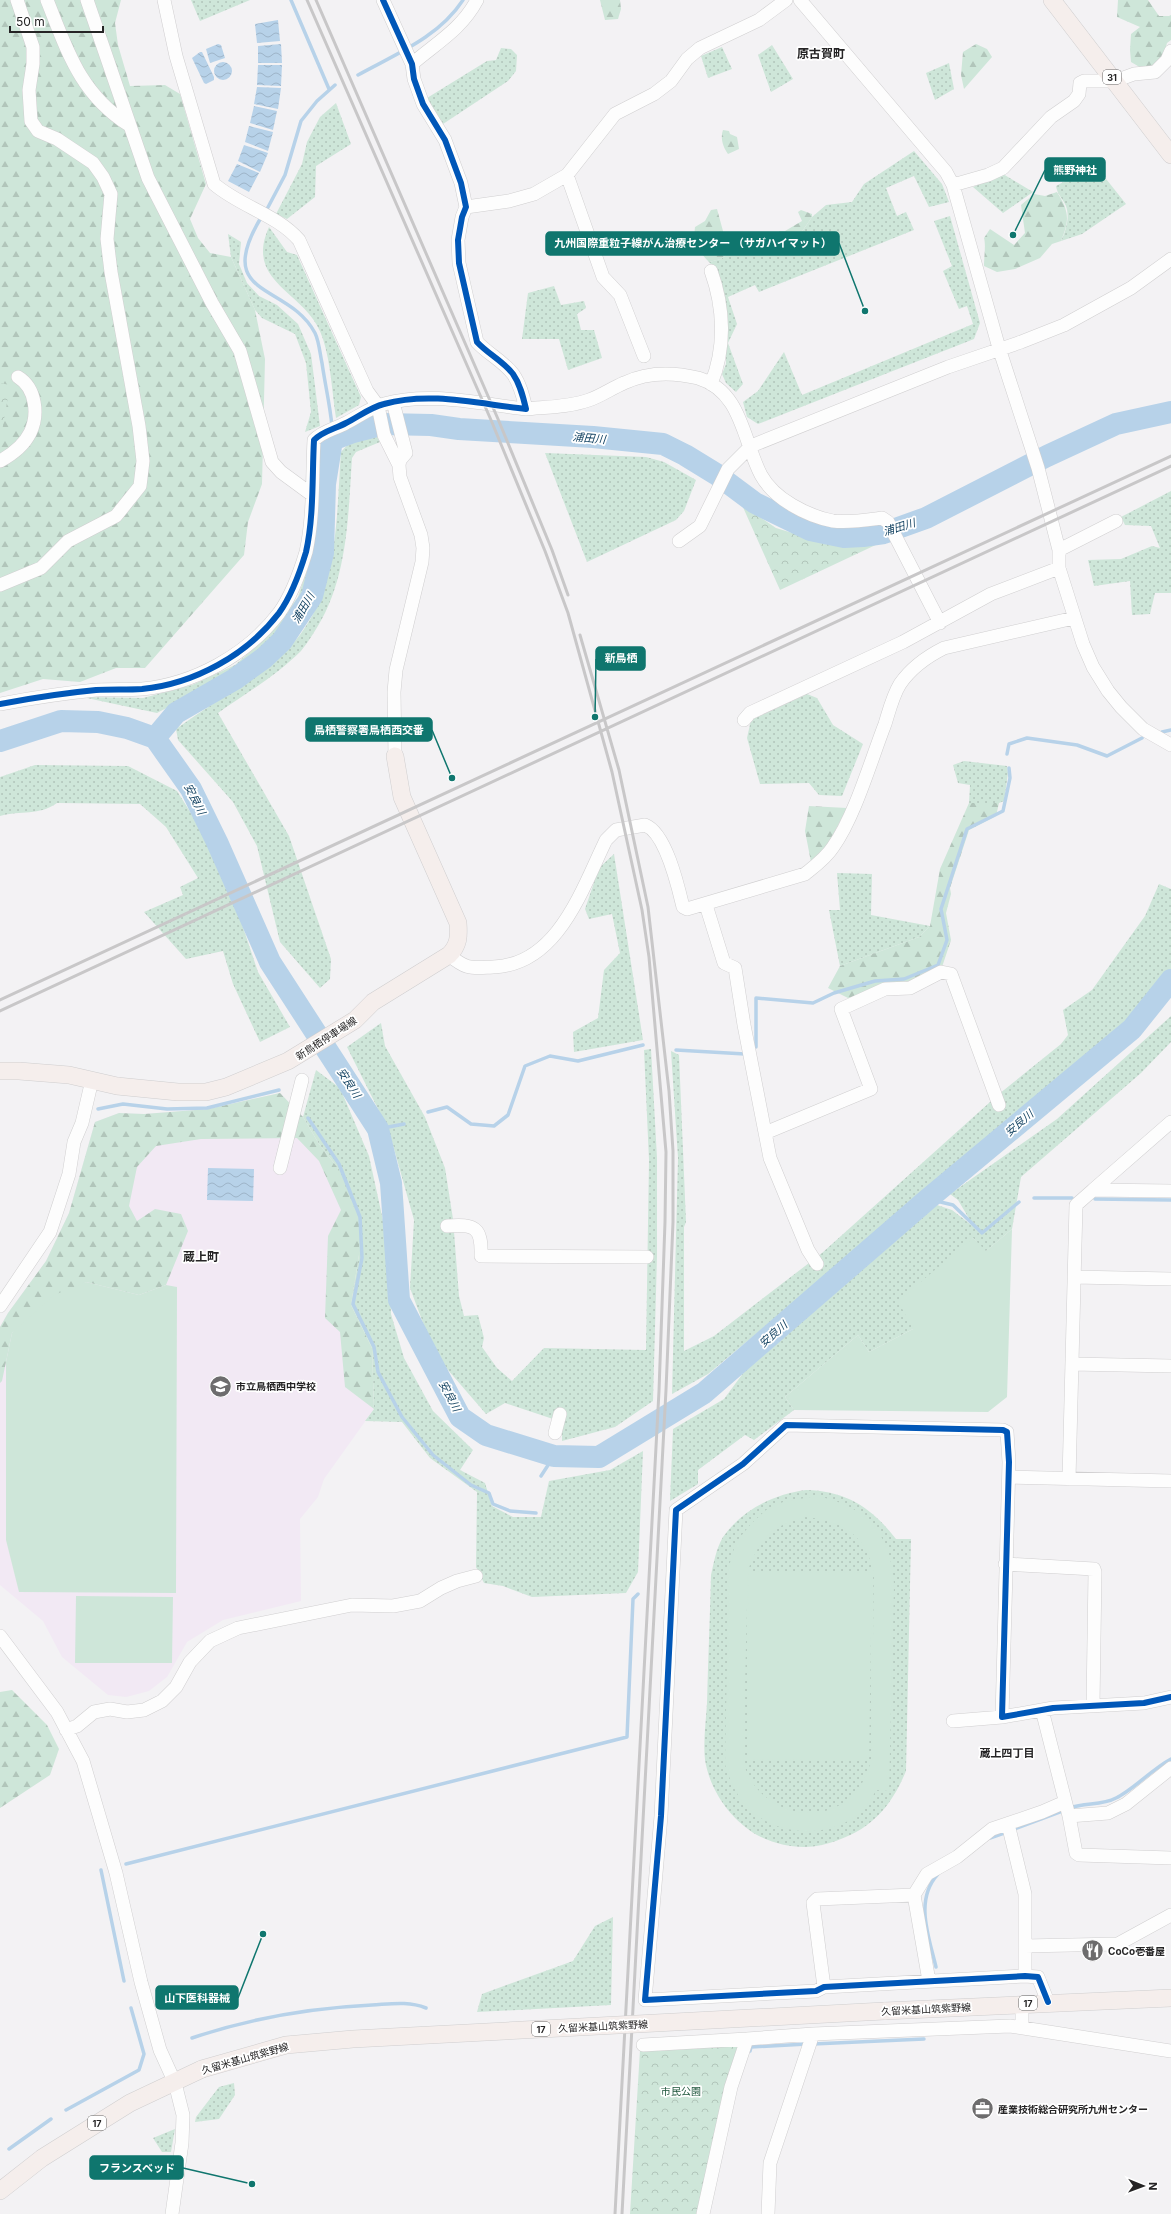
<svg xmlns="http://www.w3.org/2000/svg" width="1171" height="2214" viewBox="0 0 1171 2214" font-family="Inter,'Noto Sans JP',sans-serif">
<style>
.education{fill:#f2e9f4}
.grass{fill:url(#grass-dots)}
.forest{fill:url(#forest-firs)}
.park{fill:url(#park-crowns)}
.pitch{fill:#cee6d9;fill-rule:evenodd}
.water{fill:url(#water-waves)}
.lines{fill:none;stroke-linecap:round;stroke-linejoin:round}
.stream{stroke:#b7d2e9;stroke-width:3.5}
.river{stroke:#b7d2e9;stroke-width:22}
.minor-casing{stroke:#d0cfd0;stroke-width:14}
.major-casing{stroke:#cfcecf;stroke-width:18}
.minor{stroke:#fdfdfd;stroke-width:13}
.major{stroke:#f5eeec;stroke-width:17}
.rail{stroke:#c8c7c8;stroke-width:3}
.major-bridge-casing{stroke:#cfcecf;stroke-width:18;stroke-linecap:butt}
.major-bridge{stroke:#f5eeec;stroke-width:17}
.cycleway-casing{stroke:#fff;stroke-width:8}
.cycleway{stroke:#0057b8;stroke-width:6}
.labels{text-anchor:middle;dominant-baseline:central;stroke-width:3.5;stroke-linejoin:round;paint-order:stroke}
.shield{fill:#fff;stroke:#666;stroke-width:1}
.shield-label{font-size:9px;font-weight:bold;fill:#252425}
.street-label{font-size:10px;fill:#252425;stroke:#fff}
.poi-label{font-size:10px;font-weight:bold;fill:#252425;stroke:#fff;text-anchor:start}
.park-label{font-size:10px;fill:#1b5339;stroke:#fff}
.water-label{font-size:11px;font-style:italic;fill:#164564;stroke:#fff}
.neighbourhood-label{font-size:11px;font-weight:bold;fill:#252425;stroke:#fff}
.quarter-label{font-size:12px;font-weight:bold;fill:#252425;stroke:#fff}
.leader{fill:none;stroke:#0f766e;stroke-width:1.5}
.callout-dot{fill:#0f766e;stroke:#fff;stroke-width:1.5}
.callout{fill:#0f766e;stroke:#0f766e;stroke-width:1.5}
.callout-label{font-size:11px;text-anchor:middle;font-weight:bold;fill:#fff}
</style>
<defs>
<pattern id="grass-dots" width="8" height="8" patternUnits="userSpaceOnUse"><rect width="8" height="8" fill="#cee6d9"/><path d="M2 2h.1M6 6h.1" fill="none" stroke="#b1c5ba" stroke-width="1.8" stroke-linecap="round"/></pattern>
<pattern id="forest-firs" width="22" height="20" patternUnits="userSpaceOnUse"><rect width="22" height="20" fill="#cee6d9"/><path d="M5 1l3.5 6h-7zM16 11l3.5 6h-7z" fill="#b1c5ba"/></pattern>
<pattern id="park-crowns" width="20" height="18" patternUnits="userSpaceOnUse"><rect width="20" height="18" fill="#cee6d9"/><path d="M2 6a3 3 0 1 1 6 0M12 15a3 3 0 1 1 6 0" fill="none" stroke="#b1c5ba"/></pattern>
<pattern id="water-waves" width="16" height="10" patternUnits="userSpaceOnUse"><rect width="16" height="10" fill="#b7d2e9"/><path d="M0 5q4-4 8 0t8 0" fill="none" stroke="#9db4c8"/></pattern>
</defs>
<rect width="100%" height="100%" fill="#f3f2f4"/>
<path class="education" d="M280,1093L303,1117L319,1144L337,1167L374,1409L324,1479L318,1497L300,1519L301,1601L223,1620L187,1642L167,1677L149,1691L126,1697L108,1695L62,1657L43,1621L0,1585V1327L8,1313L46,1261L69,1213L95,1122L119,1113L144,1114L208,1109Z"/>
<path class="grass" d="M191,0H250L200,21Z
M772,45L793,79L771,92L758,55Z
M722,47L732,69L708,78L701,56Z
M501,48L511,49L517,55L516,71L508,81L443,124L427,98L487,61L496,60Z
M949,63L954,89L935,100L926,73Z
M336,103L351,144L316,166L315,197L287,219L276,214L302,164L307,142L320,117Z
M914,151L942,184L949,202L929,207L914,176L886,188L897,216L906,212L914,230L759,292L755,285L728,297L737,324L728,343L743,384L736,392L726,383L722,374L726,364V311L717,271L709,262L721,259L732,250L768,252L801,233L812,217L826,205L852,202L864,184Z
M1095,165L1126,204L1082,234L1061,241C1066,231 1070,217 1066,206C1063,199 1057,194 1056,186Z
M1003,174L1033,192L1003,213L973,187Z
M950,216L980,323L974,339L758,424L747,417L743,402L758,391L784,352L802,395L973,324L967,306L959,309L943,271L952,266L934,221Z
M269,227L287,252L297,255L361,397L359,405L336,418C332,392 331,364 323,339C309,291 243,285 269,227Z
M228,234L241,242L239,264L247,283L259,296L277,305L298,324L311,354L320,426L305,432L311,412L306,363L295,334L262,318L255,310L231,257Z
M554,286L561,305L584,301L586,308L577,314L581,330H594L602,358L568,370L559,339H522L528,293Z
M376,435L380,442L356,452L352,458C348,518 348,582 313,634C309,640 305,646 301,651C276,676 246,693 218,713L289,836L331,959L330,979L320,988L280,942L257,846L233,802L178,740L176,729C205,708 236,690 265,669C340,614 335,536 341,452L349,443Z
M329,437L322,464L318,556L306,596L272,643L216,682L157,713L82,697L143,698L192,685L235,665L270,634L298,597L309,563L316,513L321,442Z
M545,453L646,457L664,462L696,480L684,511L676,520L587,562Z
M1171,491V593H1155L1150,614L1132,615L1130,581L1094,586L1088,560L1121,559L1152,546L1160,548L1151,526L1125,525L1121,517Z
M807,694L817,698L833,725L863,744L842,796L819,795L809,783L760,784L747,738L751,720Z
M964,761L1007,766L1008,773L1004,801L999,803H969L970,785L958,783L953,765Z
M35,765L128,766L177,791L220,859L258,972L290,1027L260,1042L233,984L223,951L186,959L144,912L183,895L180,887L198,878L166,827L140,804L57,803C39,816 21,810 0,816V777Z
M614,854L643,1040L574,1052L573,1032L598,1018L604,970L620,953L612,914L589,919L585,909L599,868Z
M837,873L872,874L871,915L930,926L919,937L840,966L829,910H840Z
M1159,884L1171,889V972L1131,1020L708,1374L672,1394L678,1158L671,1051L679,1055L686,1222L684,1227V1351L714,1336L822,1253L999,1094L1061,1044L1068,1035L1063,1010L1092,990L1145,916Z
M1171,1016V1042L1141,1073L1021,1177L1012,1229L985,1252L973,1238L913,1329L869,1352L858,1335L785,1397L794,1410L754,1440L745,1435L698,1470V1484L670,1501L673,1429L724,1399L744,1372L937,1205L952,1210L974,1227L958,1200L950,1194L1057,1119Z
M381,1023L385,1046L425,1117L445,1168L453,1219L459,1296L464,1316L478,1315L484,1338L482,1347L497,1368L512,1381L544,1348L646,1350L649,1160L644,1050L651,1049L657,1158V1256L653,1401L615,1427L562,1441V1422L505,1403L486,1414L435,1355L410,1288L414,1220L389,1131L347,1047Z
M316,1070L340,1088L369,1156L389,1248L391,1314L404,1358L433,1411L473,1450L460,1470L485,1483L492,1506L513,1517H541L549,1481L610,1470L643,1451L638,1572L626,1593L532,1597L503,1586L484,1583L476,1567L477,1492L430,1458L402,1422L365,1421L374,1409L372,1348L351,1305L359,1255L337,1167L319,1144L303,1117Z
M806,1490C847,1491 872,1508 896,1539H911L906,1771C889,1812 866,1834 822,1845C800,1850 776,1845 757,1835C731,1820 710,1791 705,1760C703,1742 706,1721 707,1703C708,1660 710,1618 711,1575C714,1562 716,1549 723,1537C742,1510 774,1494 806,1490Z
M613,1917L611,2005L477,2012L482,1994L573,1961L595,1926Z
M234,2083L235,2095L219,2119L195,2122L196,2117L219,2087Z
M175,2129L171,2152H162L153,2138Z"/>
<path class="forest" d="M0,0H121L115,23L118,45L130,86L165,85L180,94L206,184L190,219L198,238L210,253L231,257L255,310L265,359L262,484L248,522L244,555L145,668H116L80,682L43,679L0,693Z
M600,0H620L621,9L618,19L605,20Z
M1118,0H1148L1159,16H1169L1171,15V40L1167,43L1163,58L1153,68L1143,69L1131,62L1130,50L1131,34L1140,27L1117,17Z
M976,44L987,49L992,57L964,89L961,75L963,52Z
M723,130L729,131L730,134L737,137L739,149L728,154C723,147 720,138 723,130Z
M1057,192C1069,211 1070,220 1061,241L1052,244L1040,258L1015,269L997,272L984,266C984,257 986,245 984,238L990,229L1014,245L1025,233L1021,205L1034,194L1045,196Z
M717,209L726,242L754,233L764,246L779,236V231H785L802,221L798,212L801,210L812,214V217L801,233L778,251L732,250L721,259L709,262C698,251 693,242 695,227L705,221L711,210Z
M969,803H999L996,816L969,830L950,888L951,894L946,913L951,940L942,967L902,984L877,986L850,999L828,988L840,966L919,937L930,926L940,869Z
M809,806L847,808L825,850L811,862L805,831Z
M280,1093L303,1117L319,1144L337,1167L359,1218V1255L351,1305L372,1348L374,1409L345,1387L340,1332L325,1318L328,1236L341,1210L319,1161L297,1138L201,1139L156,1146L137,1167L129,1206L137,1221L155,1209L181,1214L188,1231L166,1285L139,1295L86,1282L12,1333L2,1381L0,1383V1327L8,1313L46,1261L69,1213L95,1122L119,1113L144,1114L208,1109Z
M12,1690L47,1725L59,1749L50,1775L0,1808V1692Z"/>
<path class="park" d="M0,383L10,385L0,443Z
M742,505L776,528L829,544L856,545L882,542L780,590Z
M741,2043L699,2214H630L640,2050Z"/>
<path class="pitch" d="M1012,1229L1007,1397L988,1412L794,1410L785,1397L858,1335L869,1352L913,1329L898,1301L973,1238L986,1251Z
M86,1282L139,1295L166,1285L177,1287L176,1593L19,1592L6,1540V1362L12,1333L54,1295Z
M816,1496C866,1505 891,1534 894,1584L889,1791L876,1790C856,1836 794,1842 756,1815C740,1804 730,1782 725,1764L729,1566L736,1542L751,1524L766,1510L783,1502ZM805,1517C843,1521 867,1535 874,1575L871,1762C866,1775 862,1787 852,1796C818,1828 765,1812 747,1773C745,1768 744,1761 743,1755L748,1570C761,1537 770,1527 805,1517Z
M749,1571L872,1573L869,1761L747,1759Z
M76,1596L173,1597L172,1663H75Z"/>
<path class="water" d="M278,20L280,41L257,43L255,24Z
M218,44L221,45L225,58L210,63L206,49Z
M281,44L282,63H258V46Z
M200,52H202L214,77V80L206,84L204,83L192,58Z
M214 71a9 9 0 1 1 18 0a9 9 0 1 1-18 0Z
M258,65H282L281,86L257,85Z
M257,87L281,88L278,109L254,104Z
M254,106L277,111L273,130L250,123Z
M249,126L273,132L268,151L245,142Z
M244,145L268,153L260,172L238,161Z
M237,164L259,173L249,192L228,181Z
M208,1168L254,1169L253,1201L207,1200Z"/>
<g class="lines">
<path class="stream" d="M291,0L329,89
M358,75C396,54 439,37 463,0
M266,211L285,175L301,121L317,101L335,85
M262,216C211,299 288,282 315,333C319,341 320,354 322,363C325,384 330,405 332,426
M332,433V440
M1162,732L1171,730
M1007,754L1009,744L1027,738L1077,745L1107,756L1142,738
M756,1047V998L813,1003L834,993L875,981L904,979L938,965L947,940L941,909L967,829L1003,811L1010,778L1009,768
M676,1050L745,1054
M98,1109L123,1104L167,1109L207,1108L279,1090
M428,1112L447,1107L471,1124L494,1126L508,1115L525,1066L550,1056L578,1061L643,1045
M308,1118L339,1164L360,1217L362,1258L353,1304L374,1347L378,1372L402,1417L433,1455L471,1485L489,1493L493,1504L510,1511L536,1513
M378,1129L404,1124
M1034,1198H1072
M928,1199L953,1205L982,1233L1019,1202
M1095,1199L1171,1200
M541,1476L554,1456
M1070,1808C1085,1802 1101,1806 1116,1798C1133,1790 1152,1769 1171,1759
M1012,1830L1065,1810
M990,1838L1007,1832
M126,1864L627,1737L633,1599L638,1594
M101,1870L124,1981
M936,1967C929,1937 914,1900 938,1874
M192,2038C251,2018 310,2008 372,2005C391,2004 408,2001 426,2008
M813,2044L924,2039
M750,2051L751,2047L807,2044
M66,2110L139,2070L144,2054L131,2008
M9,2149L51,2119"/>
<path class="river" d="M155,738L176,713L235,679L264,658L282,641L312,596L323,553L325,484L332,440L353,432L384,424L431,425L459,429L593,437L663,444L685,455L716,474L755,503L810,530L844,537L863,536L884,533L926,518L1047,456L1116,424L1171,412
M0,741L61,721L98,722L127,728L155,738L191,789L217,842L270,962L378,1129L391,1183L399,1300L460,1417L486,1435L554,1456L599,1457L704,1393L928,1199L1132,1029L1171,980"/>
<defs>
<path id="minor" d="M47,0C67,50 80,94 129,125
M87,0L148,178L212,303L240,351L272,462L281,472L311,494
M164,0L176,56L214,184C241,207 276,214 299,240L367,391L378,406L384,435L399,465L400,460L406,453L393,402
M800,0L946,172L953,185L999,348L1038,468L1059,550V568L1083,644L1093,667L1108,691L1121,707L1143,729L1171,745
M412,64C436,43 461,30 477,0
M567,175L603,277L620,295L644,356
M953,185L988,175L1003,168L1051,117L1074,101L1079,94L1080,83L1084,81H1115L1134,74L1155,72L1167,60L1171,51
M466,207L509,201L534,194L567,175L615,114L654,94L671,81L687,59L700,48L759,20L786,0
M711,271C724,307 726,348 711,384
M526,409C547,407 569,407 589,400C601,396 612,388 624,383C647,372 673,372 698,378C742,391 743,441 761,475C774,499 807,516 833,521C848,523 867,520 882,518L888,522L940,623
M0,461C11,455 24,445 30,433C39,415 36,388 18,377
M679,541L700,526L728,469L751,446L948,367L1021,342L1064,325L1131,288L1171,259
M1059,550L1116,521
M0,585L41,568L68,541L116,516L140,486L143,461L139,426L111,272L107,239L111,194L103,177L93,163L57,139L38,131L31,121L29,90L33,64V47L17,0
M0,704C32,698 64,693 96,690C111,689 127,690 142,689C194,684 247,655 279,613C292,595 300,572 306,552C314,516 312,476 314,440C323,431 335,429 346,423C358,417 371,407 384,404C430,391 479,404 526,409C523,396 520,384 513,374C503,361 488,354 477,342L459,263L458,240L462,217L466,207L461,183L445,140L423,104L414,79L412,64L383,0
M744,720L750,713L903,642L991,594L1059,568
M395,756L394,692L396,670L422,562L423,548L421,535L400,477L399,465
M706,905L724,963L735,968L744,1025L770,1158L808,1250L817,1264
M449,955C467,970 471,968 493,967C558,965 582,889 606,840L616,830L645,825C666,833 678,886 683,907L687,909L805,874C815,866 826,858 833,847C855,816 871,760 885,724C889,711 893,695 900,684C911,668 926,657 944,648L1074,618
M765,1133L871,1089L841,1009L885,989L910,988L941,972L951,974L999,1105
M280,1168L302,1080
M1093,1190L1171,1122
M447,1226C475,1224 482,1227 481,1256L647,1257
M1074,1277L1171,1279
M0,1306L50,1232L69,1174L74,1142L82,1123L92,1080
M1072,1364L1171,1366
M555,1433L560,1414
M1009,1477L1171,1481
M1069,1479L1076,1205L1093,1190L1171,1191
M1005,1564L1094,1569L1095,1572L1093,1705
M0,1636L57,1712L83,1761L116,1873L141,1982L160,2050L175,2083L183,2115L182,2143L172,2214
M1042,1710L1069,1816L1076,1853L1079,1855L1171,1858
M953,1721L1002,1717
M66,1730L77,1726L94,1712L110,1709L127,1712L144,1710L162,1701L176,1687L190,1662L210,1641L238,1628L352,1605L393,1606L420,1601L441,1588L457,1581L476,1576
M1069,1816L1108,1813L1126,1804L1171,1768
M1008,1824L1025,1894V1946
M914,1895L927,1874L957,1857L992,1829L1042,1812L1065,1802
M1025,1976V1946L1118,1944L1171,1915
M824,1987L813,1903L817,1899L914,1895L929,1981
M1048,2002L1038,1977L1025,1976L824,1987L816,1991L645,2000L661,1816L676,1510L743,1464L786,1425L1003,1430L1007,1432L1009,1462L1002,1717L1053,1708L1144,1703L1171,1697
M1022,2028V2004
M643,2045L747,2039
M703,2214L731,2087L747,2039L813,2034L1010,2026L1171,2051
M768,2214L770,2163L813,2034"/>
<path id="major" d="M1052,0L1171,155
M0,1071H19L69,1075L117,1086L178,1092H206L226,1087L288,1061L355,1020L373,1002L449,955C459,945 459,936 458,923L402,797L395,756
M884,2011L1171,1998
M0,2191L42,2158L130,2103L202,2069"/>
</defs>
<use href="#minor" class="minor-casing"/>
<use href="#major" class="major-casing"/>
<use href="#minor" class="minor"/>
<use href="#major" class="major"/>
<path class="rail" d="M307,0L491,420L545,551L568,613L612,772L642,910L649,957L666,1152L665,1222L659,1391L615,2214
M316,0L498,419L552,550L568,595
M580,635L619,770L648,907L669,1091L673,1151V1222L666,1390L622,2214
M0,1000L1171,456
M0,1011L1171,466"/>
<defs>
<path id="major-bridge" d="M202,2069L286,2045L353,2039L884,2011"/>
</defs>
<use href="#major-bridge" class="major-bridge-casing"/>
<use href="#major-bridge" class="major-bridge"/>
<defs>
<path id="cycleway" d="M0,704C32,698 64,693 96,690C111,689 127,690 142,689C194,684 247,655 279,613C292,595 300,572 306,552C314,516 312,476 314,440C323,431 335,429 346,423C358,417 371,407 384,404C430,391 479,404 526,409C523,396 520,384 513,374C503,361 488,354 477,342L459,263L458,240L462,217L466,207L461,183L445,140L423,104L414,79L412,64L383,0
M1048,2002L1038,1977L1025,1976L824,1987L816,1991L645,2000L661,1816L676,1510L743,1464L786,1425L1003,1430L1007,1432L1009,1462L1002,1717L1053,1708L1144,1703L1171,1697"/>
</defs>
<use href="#cycleway" class="cycleway-casing"/>
<use href="#cycleway" class="cycleway"/>
</g>
<defs>
<symbol id="school-disc" viewBox="-11 -11 22 22"><circle r="9.5" fill="#6d6c6d" stroke="#fff"/><path d="M0-5L7-2L0 1L-7-2ZM-4 1L0 2.5L4 1V4Q0 6-4 4Z" fill="#fff"/></symbol>
<symbol id="restaurant-disc" viewBox="-11 -11 22 22"><circle r="9.5" fill="#6d6c6d" stroke="#fff"/><path d="M-5-6h1v4h1v-4h1v4h1v-4h1v5L-1.5 .5V6h-2V.5L-5-1ZM5-6V6H3V1.5H1.5Q1.5-4 5-6Z" fill="#fff"/></symbol>
<symbol id="office-disc" viewBox="-11 -11 22 22"><circle r="9.5" fill="#6d6c6d" stroke="#fff"/><path d="M-6-3h4V-5.5h4V-3h4V5H-6ZM-1-4.5V-3h2v-1.5ZM-6 0V1H6V0Z" fill="#fff"/></symbol>
</defs>
<g fill-rule="evenodd">
<use href="#school-disc" x="208" y="1374" width="25" height="25"/>
<use href="#restaurant-disc" x="1080" y="1938" width="25" height="25"/>
<use href="#office-disc" x="970" y="2096" width="25" height="25"/>
</g>
<g class="labels">
<g class="shield">
<rect x="1103" y="70" width="18" height="14" rx="3"/>
<rect x="1019" y="1996" width="18" height="14" rx="3"/>
<rect x="532" y="2022" width="18" height="14" rx="3"/>
<rect x="88" y="2116" width="18" height="14" rx="3"/>
</g>
<g class="shield-label">
<text x="1112" y="77">31</text>
<text x="1028" y="2003">17</text>
<text x="541" y="2029">17</text>
<text x="97" y="2123">17</text>
</g>
<g class="street-label">
<text transform="translate(326 1038) rotate(-33)">新鳥栖停車場線</text>
<text transform="translate(926 2009) rotate(-3)">久留米基山筑紫野線</text>
<text transform="translate(603 2026) rotate(-3)">久留米基山筑紫野線</text>
<text transform="translate(245 2058) rotate(-16)">久留米基山筑紫野線</text>
</g>
<g class="poi-label">
<text x="236" y="1386">市立鳥栖西中学校</text>
<text x="1108" y="1951">CoCo壱番屋</text>
<text x="998" y="2109">産業技術総合研究所九州センター</text>
</g>
<g class="park-label">
<text x="681" y="2091">市民公園</text>
</g>
<g class="water-label">
<text transform="translate(589 438) rotate(5)">浦田川</text>
<text transform="translate(899 527) rotate(-17)">浦田川</text>
<text transform="translate(303 608) rotate(-60)">浦田川</text>
<text transform="translate(195 799) rotate(63)">安良川</text>
<text transform="translate(349 1083) rotate(57)">安良川</text>
<text transform="translate(1019 1123) rotate(-40)">安良川</text>
<text transform="translate(773 1334) rotate(-41)">安良川</text>
<text transform="translate(450 1396) rotate(62)">安良川</text>
</g>
<g class="neighbourhood-label">
<text x="1007" y="1753">蔵上四丁目</text>
</g>
<g class="quarter-label">
<text x="821" y="53">原古賀町</text>
<text x="201" y="1256">蔵上町</text>
</g>
</g>
<path class="leader" d="M1013 235L1045 170M865 311L839 243M595 717L596 659M452 778L432 730M263 1934L238 1998M252 2184L183 2168"/>
<g class="callout-dot">
<circle cx="1013" cy="235" r="4"/>
<circle cx="865" cy="311" r="4"/>
<circle cx="595" cy="717" r="4"/>
<circle cx="452" cy="778" r="4"/>
<circle cx="263" cy="1934" r="4"/>
<circle cx="252" cy="2184" r="4"/>
</g>
<g class="callout">
<rect x="1045" y="158" width="60" height="23" rx="4"/>
<rect x="546" y="232" width="293" height="23" rx="4"/>
<rect x="596" y="647" width="49" height="23" rx="4"/>
<rect x="306" y="718" width="126" height="23" rx="4"/>
<rect x="156" y="1986" width="82" height="23" rx="4"/>
<rect x="90" y="2156" width="93" height="23" rx="4"/>
</g>
<g class="callout-label">
<text x="1075" y="174">熊野神社</text>
<text x="693" y="247">九州国際重粒子線がん治療センター （サガハイマット）</text>
<text x="621" y="662">新鳥栖</text>
<text x="369" y="734">鳥栖警察署鳥栖西交番</text>
<text x="197" y="2002">山下医科器械</text>
<text x="137" y="2172">フランスベッド</text>
</g>
<g transform="translate(1143 2186) rotate(91)" stroke="#ffffff" stroke-width="3" paint-order="stroke">
<path d="M0-3L7 15L0 10L-7 15Z" fill="#252425"/>
<text y="-6" font-size="11" font-weight="bold" text-anchor="middle" fill="#252425">N</text>
</g>
<path d="M10 26v6h93v-6" fill="none" stroke="#252425" stroke-width="2"/>
<text x="16" y="26" font-size="12" fill="#252425" stroke="#ffffff" stroke-width="3" paint-order="stroke">50 m</text>
</svg>
